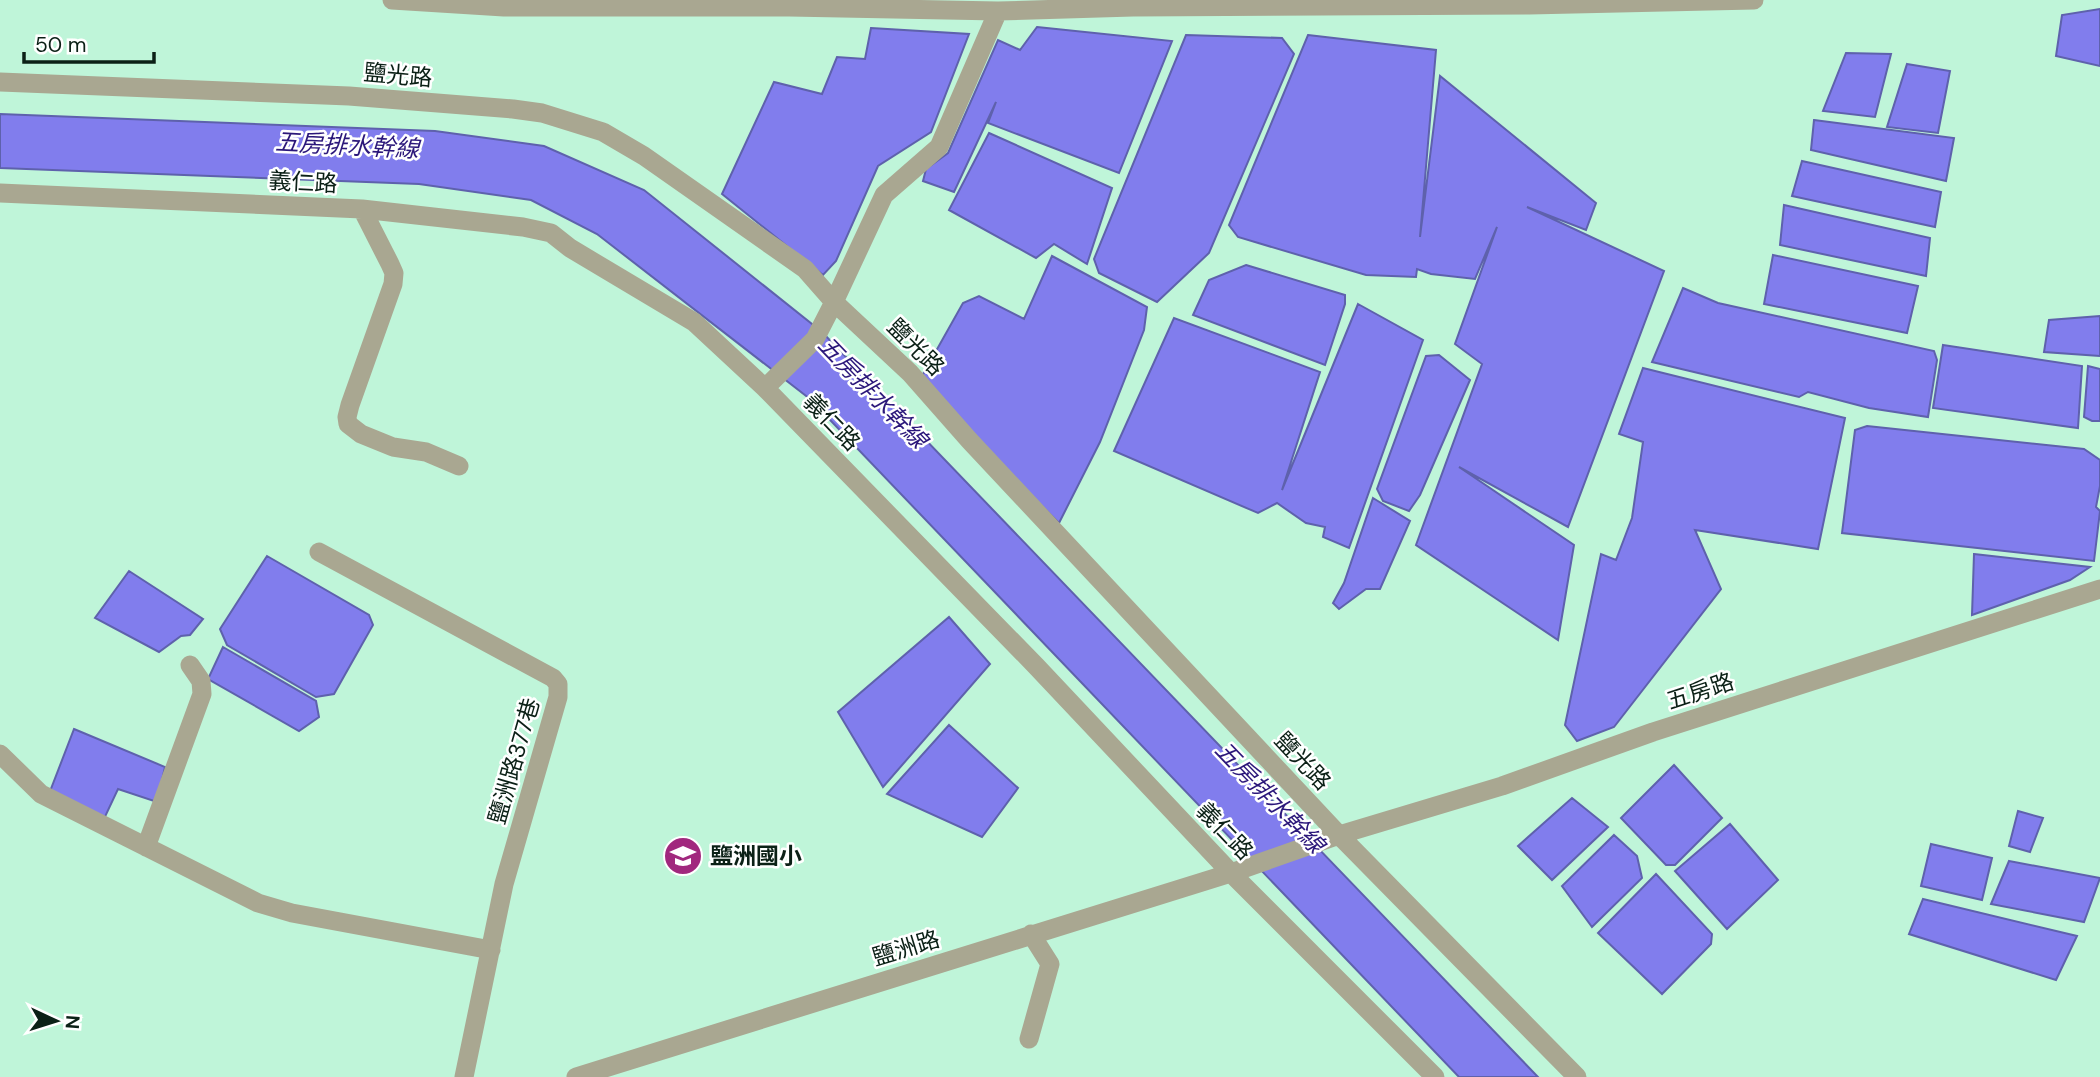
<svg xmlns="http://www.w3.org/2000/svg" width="2100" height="1077" viewBox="0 0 2100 1077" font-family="'DM Sans','Noto Sans TC',sans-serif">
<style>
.water{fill:#817ded;stroke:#5e61ac;stroke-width:2}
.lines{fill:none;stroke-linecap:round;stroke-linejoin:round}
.minor{stroke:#a9a791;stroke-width:19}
.labels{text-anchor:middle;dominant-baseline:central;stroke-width:5;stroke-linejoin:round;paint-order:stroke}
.street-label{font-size:23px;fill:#0b2016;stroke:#fff}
.poi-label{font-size:23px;font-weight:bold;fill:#0b2016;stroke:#fff;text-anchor:start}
.water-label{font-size:24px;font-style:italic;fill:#2b177a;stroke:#fff}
</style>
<rect width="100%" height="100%" fill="#bff5d9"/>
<path class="water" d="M2100,9V66L2056,56L2062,15Z
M1037,27L1172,41L1119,173L988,123L996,102L954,192L923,181L926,169L948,153L998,40L1020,50Z
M871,28L969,34L931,132L878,166L836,261L823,275L722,194L774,82L822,94L837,57L865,59Z
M1186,35L1282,38L1294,54L1209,253L1157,302L1099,273L1094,259Z
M1308,35L1436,50L1420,237L1440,76L1596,203L1586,230L1527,207L1664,271L1568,527L1459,467L1574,545L1558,640L1416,545L1482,364L1455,344L1497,227L1475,279L1431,274L1417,269L1416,277L1366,275L1238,237L1229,225Z
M1846,53L1891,54L1875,117L1823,111Z
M1907,64L1950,71L1938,133L1887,127Z
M0,114L435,131L544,146L644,190L822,332L1538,1077H1459L810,399L597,234L531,200L419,184L0,168Z
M1814,120L1954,138L1946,181L1811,150Z
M989,133L1112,188L1087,264L1054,244L1036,258L949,210Z
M1802,161L1941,192L1935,227L1792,196Z
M1784,205L1930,238L1926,276L1780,245Z
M1773,255L1918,286L1907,333L1764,304Z
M1052,256L1147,307L1144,330L1100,442L1059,523L918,383L963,303L979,296L1024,319Z
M1246,265L1345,295V304L1325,365L1193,315L1209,280Z
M1683,288L1718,303L1934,351L1937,360L1928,417L1869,408L1808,392L1799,397L1652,362Z
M1358,304L1423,340L1349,548L1323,537L1325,527L1306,523L1277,503L1258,513L1114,451L1174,318L1320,372L1282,490Z
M2100,316V356L2044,352L2049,320Z
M1943,345L2082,366L2078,428L1933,408Z
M1439,355L1470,380L1420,495L1409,511L1383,501L1377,489L1426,356Z
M2088,366L2100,369V421H2092L2084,417Z
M1643,368L1845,418L1818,549L1695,530L1721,589L1614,727L1577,741L1565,725L1601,554L1616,560L1632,518L1643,442L1619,434Z
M1867,426L2084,449L2100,460V486L2096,507L2100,511L2094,561L1842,533L1855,430Z
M1373,498L1410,521L1380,589H1366L1339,609L1333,603L1344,583Z
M1974,554L2090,567L2070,580L1972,615Z
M267,556L369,615L373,625L334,694L316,697L227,645L220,629Z
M129,571L203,619L190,635L181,636L159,652L95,618Z
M949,617L990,664L883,787L838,712Z
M223,647L316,701L319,717L299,731L208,679Z
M949,725L1018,788L982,837L887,794Z
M74,729L165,767L157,802L118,789L103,821L49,794Z
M1674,765L1722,818L1675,865H1666L1621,818Z
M1572,798L1608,827L1552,880L1518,846Z
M2018,811L2043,818L2030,852L2009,846Z
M1730,824L1778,880L1727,929L1675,871Z
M1614,835L1637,856L1642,878L1592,927L1562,886Z
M1931,844L1992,858L1982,900L1921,886Z
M2009,861L2100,878L2084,922L1991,904Z
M1656,874L1712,934L1711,944L1662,994L1598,933Z
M1923,899L2077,936L2056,980L1909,934Z"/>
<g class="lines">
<path class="minor" d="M392,0L504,7H789L998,11L1133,7L1529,5L1754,0
M0,82L349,96L513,109L542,113L603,132L644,156L805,269L834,302L910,373L969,440L1339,835L1577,1077
M0,193L362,209L523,227L551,233L570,248L694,322L765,388L1036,666L1231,873L1435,1077
M362,209L390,264L394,273L393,284L350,405L347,417L348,424L361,434L393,447L426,452L459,466
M765,388L815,339L834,302L884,195L939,147L998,11
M319,552L553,678L558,684V697L504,884L464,1077
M0,754L41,794L258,903L292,913L491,950
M146,847L202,694L201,681L190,665
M1029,1039L1050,964L1031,934
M576,1077L1231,873L1339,835L1502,786L1653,732L2100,589"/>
</g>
<defs>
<symbol id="school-disc" viewBox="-11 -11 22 22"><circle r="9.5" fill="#a1287e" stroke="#fff"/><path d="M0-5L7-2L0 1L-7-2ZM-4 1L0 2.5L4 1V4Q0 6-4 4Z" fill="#fff"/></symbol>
</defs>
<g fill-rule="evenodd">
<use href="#school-disc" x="661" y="834" width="44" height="44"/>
</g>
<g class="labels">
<g class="street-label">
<text transform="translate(398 75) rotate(5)">鹽光路</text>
<text transform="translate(303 182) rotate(3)">義仁路</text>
<text transform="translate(916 347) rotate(45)">鹽光路</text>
<text transform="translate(832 422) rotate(46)">義仁路</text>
<text transform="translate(1700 691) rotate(-18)">五房路</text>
<text transform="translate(514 761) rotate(-74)">鹽洲路377巷</text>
<text transform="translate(1303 761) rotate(47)">鹽光路</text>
<text transform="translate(1225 831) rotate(46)">義仁路</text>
<text transform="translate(906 948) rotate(-17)">鹽洲路</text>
</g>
<g class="poi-label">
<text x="710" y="856">鹽洲國小</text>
</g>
<g class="water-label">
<text transform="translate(347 145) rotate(3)">五房排水幹線</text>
<text transform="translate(873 392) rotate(46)">五房排水幹線</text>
<text transform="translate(1270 797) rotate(46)">五房排水幹線</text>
</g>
</g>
<g transform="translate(56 1021) rotate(94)" stroke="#ffffff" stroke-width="5" paint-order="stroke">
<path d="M0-5L12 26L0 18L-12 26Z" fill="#0b2016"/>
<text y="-10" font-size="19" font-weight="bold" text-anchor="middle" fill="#0b2016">N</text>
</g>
<path d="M24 52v10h130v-10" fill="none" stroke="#0b2016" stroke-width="3.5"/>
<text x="35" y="52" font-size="21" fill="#0b2016" stroke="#ffffff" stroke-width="5" paint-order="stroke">50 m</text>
</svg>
